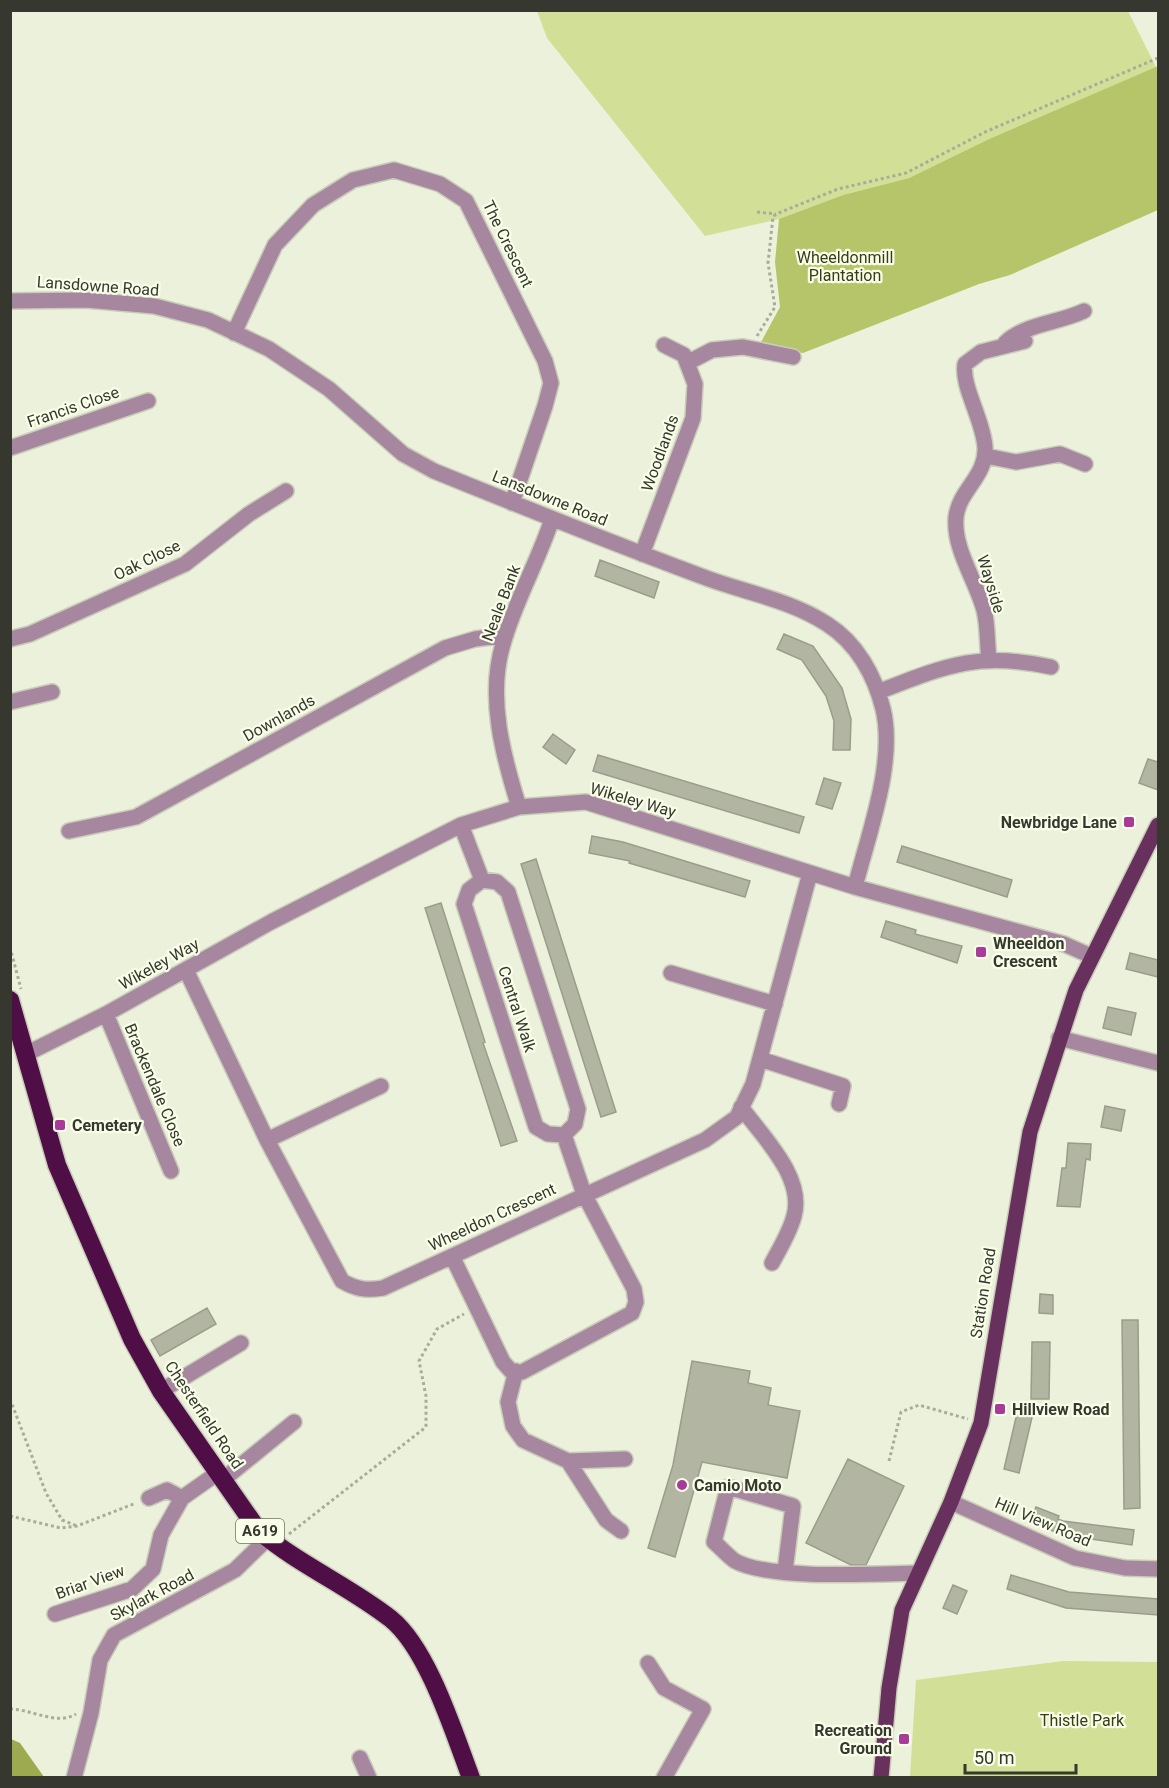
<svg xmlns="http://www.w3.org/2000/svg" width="1169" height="1788" viewBox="0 0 1169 1788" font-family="Roboto,sans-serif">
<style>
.green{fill:#d2df97}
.forest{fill:#b6c56a}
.water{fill:#9daa4f}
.building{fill:#b1b5a1;stroke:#999e8a;stroke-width:1.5}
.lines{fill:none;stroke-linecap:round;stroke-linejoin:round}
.minor-casing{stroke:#c8ccb9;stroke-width:18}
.major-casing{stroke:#c8ccb9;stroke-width:18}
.highway-casing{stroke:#c8ccb9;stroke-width:21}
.path{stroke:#a8ac9b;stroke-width:3;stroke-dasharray:3 3;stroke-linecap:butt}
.minor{stroke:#a7869f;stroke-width:15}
.major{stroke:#68315d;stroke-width:15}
.highway{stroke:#500e46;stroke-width:18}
.poi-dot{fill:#aa3a97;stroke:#f9fee8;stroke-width:2}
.labels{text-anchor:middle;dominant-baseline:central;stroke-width:4.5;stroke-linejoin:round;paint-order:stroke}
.shield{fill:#f9fee8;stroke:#707367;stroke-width:1.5}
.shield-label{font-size:15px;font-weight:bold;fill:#363830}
.street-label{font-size:16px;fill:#363830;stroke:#f9fee8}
.park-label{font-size:16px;fill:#383d17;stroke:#f9fee8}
.poi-label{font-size:16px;font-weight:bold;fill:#363830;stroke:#f9fee8;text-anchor:start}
</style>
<rect width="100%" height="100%" fill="#ecf1db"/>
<path class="green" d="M537,11H1128L1156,67L989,139L909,178L843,195L779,219L705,236L547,38Z
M1063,1661L1158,1662V1777H910L916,1680Z"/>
<path class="forest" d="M1158,66V210L1010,275L979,284L803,353L760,344L780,307L775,262L779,219L843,195L909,178L989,139Z"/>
<path class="water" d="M11,1739L20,1743L44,1777H11Z"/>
<path class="building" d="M600,560L659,582L654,598L595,576Z
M784,634L813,646L842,688L851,719L850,750H833L834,721L826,696L802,660L777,649Z
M553,734L575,750L566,764L543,747Z
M598,755L804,817L799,833L593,771Z
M1148,759L1158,762V790L1139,783Z
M824,778L841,783L832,809L816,804Z
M592,836L623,842L750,881L745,897L629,863L630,861L589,853Z
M902,846L1012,880L1007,897L897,862Z
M536,859L616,1112L601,1117L521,864Z
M441,903L485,1042L483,1043L517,1141L501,1146L425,908Z
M886,921L916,930L915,934L962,946L957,963L881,937Z
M1130,953L1158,960V977L1126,969Z
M1108,1007L1136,1013L1131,1035L1103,1028Z
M1105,1106L1125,1110L1121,1131L1101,1127Z
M1068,1143L1091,1144L1090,1160L1086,1159L1080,1207L1057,1206L1062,1168H1066Z
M1040,1294L1053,1295V1314L1039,1313Z
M207,1308L216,1324L160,1356L151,1340Z
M1122,1320H1138L1140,1508L1124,1509Z
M1032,1342H1050L1049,1399H1031Z
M692,1361L750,1371L748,1383L771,1388L768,1405L800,1411L787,1478L702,1462L675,1557L648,1548L673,1465Z
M1018,1409L1033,1413L1019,1473L1004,1469Z
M848,1459L904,1486L866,1565H851L806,1543Z
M1036,1507L1059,1516L1058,1519L1063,1521L1134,1530L1132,1545L1063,1535L1030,1522Z
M1011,1575L1069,1592L1158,1599V1615L1066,1608L1007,1589Z
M953,1585L967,1591L957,1614L943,1608Z"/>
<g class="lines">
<defs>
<path id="minor" d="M10,301L86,300L154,306L208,320L269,349L329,389L403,454L434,471C525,508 617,545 709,579C748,593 792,601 827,624C857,643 875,676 883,709C896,762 868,835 855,887
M234,333L275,245L313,205L353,180L394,170L440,184L466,201L545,361L551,383L545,406L512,503
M1005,343C1024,324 1059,323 1084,311
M687,363L712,350L743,347L793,357
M10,448L148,401
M986,456L1016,462L1060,454L1085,464
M642,554L693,418L695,384L684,355L664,345
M10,639L30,634L185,564L249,514L286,491
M989,660C987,644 988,625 984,610C976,580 953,549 956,517C959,490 987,476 985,447C983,419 961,386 965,364L981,352L1025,341
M878,692C945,666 978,651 1051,667
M10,702L52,692
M519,807C503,756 487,697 503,644C515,601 538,562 552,519
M461,825L482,880
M69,831L136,817L445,648L475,639L506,635
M482,880L497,882L508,892L578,1109L575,1124L564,1135L548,1134L536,1127L464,904L469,890Z
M186,970L267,1140L342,1281C356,1289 366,1291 383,1288L705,1140L737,1117L753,1084L810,873
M671,973L775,1004
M106,1014L171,1171
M1059,1038L1158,1063
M26,1054L106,1014L271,922L461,825L519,807L586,802L855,887L1064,944L1091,956
M760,1059L843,1086L839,1104
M741,1107C762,1136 805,1177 794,1216C790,1232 780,1248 772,1263
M267,1140L381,1086
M452,1256L503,1362L511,1371L522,1372L632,1313L636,1302L634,1289L584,1194L564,1135
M516,1371L508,1402L513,1426L523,1440L568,1461L625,1459
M161,1391L241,1343
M568,1461L606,1520L621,1531
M224,1479L294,1422
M149,1498L167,1490L182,1498
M951,1502L1075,1558L1125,1568L1158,1569
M785,1571L793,1506L728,1487L714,1542C721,1548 728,1556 735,1561C769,1580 876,1574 917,1573
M55,1614L132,1589L153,1569L161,1535L182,1498L219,1472
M648,1663L664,1688L703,1709L664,1778
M360,1758L369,1778
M74,1778L91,1713L100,1660L114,1635L235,1570L268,1538"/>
<path id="major" d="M881,1778L889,1688L902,1610L951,1502L981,1423L1030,1132L1076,990L1158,825"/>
<path id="highway" d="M10,1000L57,1165L132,1339L161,1391L258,1530C299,1565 349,1586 391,1619C428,1649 454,1733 471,1778"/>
</defs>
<use href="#minor" class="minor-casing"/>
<use href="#major" class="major-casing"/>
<use href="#highway" class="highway-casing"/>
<path class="path" d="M757,212L776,214
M757,336L775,307L768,263L773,217L776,214L838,189L906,173L985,132L1158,58
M10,947L21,989
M10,1399L46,1493L62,1520L77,1526
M889,1461L901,1412L919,1405L968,1419
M10,1516L61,1528L77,1526L136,1503
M289,1534L426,1427V1396L419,1361L437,1329L464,1314
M10,1709C31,1709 57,1726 76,1714"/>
<use href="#minor" class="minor"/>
<use href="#major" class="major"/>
<use href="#highway" class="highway"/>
</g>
<g class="poi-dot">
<rect x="1123" y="816" width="12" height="12" rx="3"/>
<rect x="975" y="946" width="12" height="12" rx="3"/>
<rect x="54" y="1119" width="12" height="12" rx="3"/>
<rect x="994" y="1403" width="12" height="12" rx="3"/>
<circle cx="682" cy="1485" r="6"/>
<rect x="898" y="1733" width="12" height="12" rx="3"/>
</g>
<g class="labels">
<rect class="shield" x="236" y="1519" width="48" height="24" rx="4.5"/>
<g class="shield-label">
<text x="260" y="1531">A619</text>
</g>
<g class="street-label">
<text transform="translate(508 244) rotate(64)">The Crescent</text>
<text transform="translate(98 286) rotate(4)">Lansdowne Road</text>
<text transform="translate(73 407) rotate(-19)">Francis Close</text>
<text transform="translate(660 453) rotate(-70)">Woodlands</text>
<text transform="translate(550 498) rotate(22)">Lansdowne Road</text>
<text transform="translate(147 560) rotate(-26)">Oak Close</text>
<text transform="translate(991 584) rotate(73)">Wayside</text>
<text transform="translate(501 603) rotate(-69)">Neale Bank</text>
<text transform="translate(279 718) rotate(-29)">Downlands</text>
<text transform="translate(633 800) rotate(16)">Wikeley Way</text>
<text transform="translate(159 964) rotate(-29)">Wikeley Way</text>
<text transform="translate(517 1009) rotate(72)">Central Walk</text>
<text transform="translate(155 1085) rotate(67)">Brackendale Close</text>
<text transform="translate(492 1217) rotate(-25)">Wheeldon Crescent</text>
<text transform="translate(983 1293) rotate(-81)">Station Road</text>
<text transform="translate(204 1415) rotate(56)">Chesterfield Road</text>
<text transform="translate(1043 1522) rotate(23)">Hill View Road</text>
<text transform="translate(90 1582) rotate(-20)">Briar View</text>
<text transform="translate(152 1595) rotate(-28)">Skylark Road</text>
</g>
<g class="park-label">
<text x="845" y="257">Wheeldonmill<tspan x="845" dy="18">Plantation</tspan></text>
<text x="1082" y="1720">Thistle Park</text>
</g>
<g class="poi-label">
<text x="1117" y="822" text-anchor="end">Newbridge Lane</text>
<text x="993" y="943">Wheeldon<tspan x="993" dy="18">Crescent</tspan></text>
<text x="72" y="1125">Cemetery</text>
<text x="1012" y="1409">Hillview Road</text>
<text x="694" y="1485">Camio Moto</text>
<text x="892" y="1730" text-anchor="end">Recreation<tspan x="892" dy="18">Ground</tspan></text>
</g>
</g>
<rect width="1169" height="1788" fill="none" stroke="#363830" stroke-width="24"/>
<path d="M965 1764v9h111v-9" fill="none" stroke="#363830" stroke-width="3"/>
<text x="974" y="1764" font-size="18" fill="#363830" stroke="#f9fee8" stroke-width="4.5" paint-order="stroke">50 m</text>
</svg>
